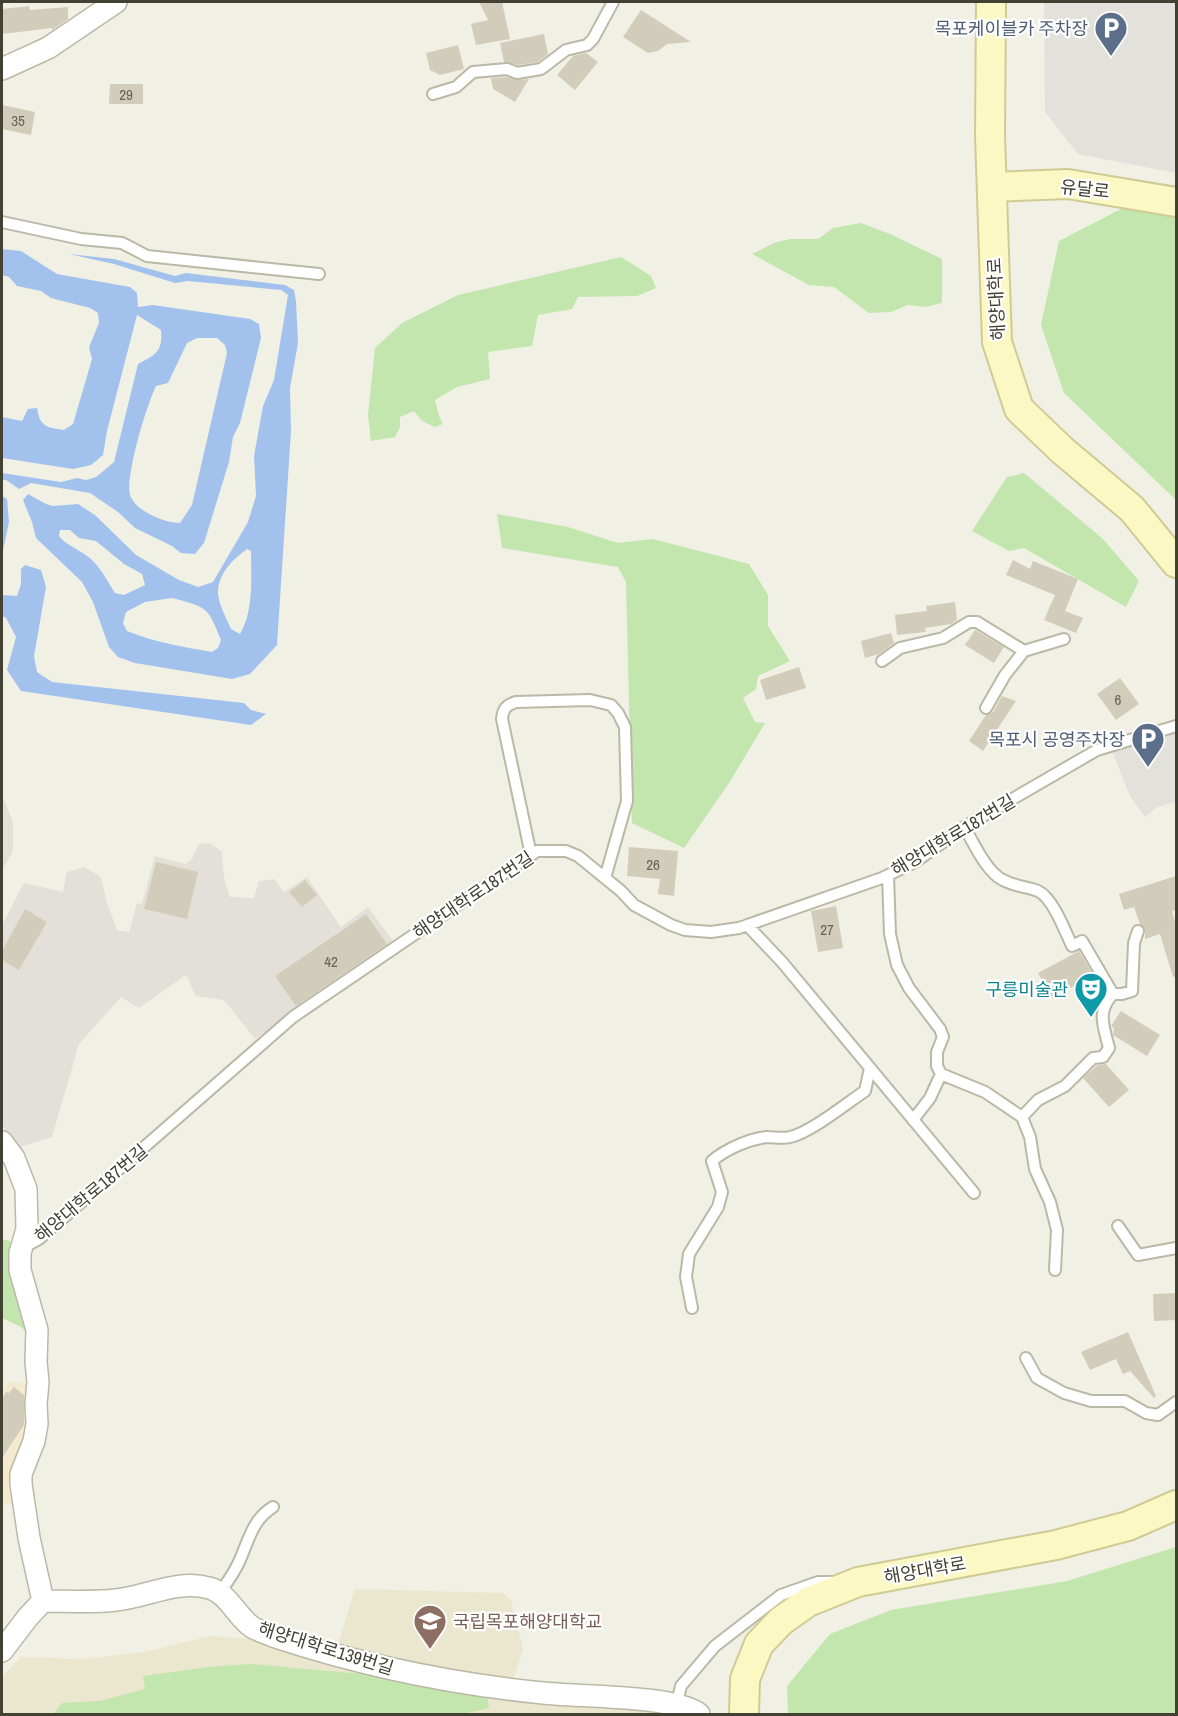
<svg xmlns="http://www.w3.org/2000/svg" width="1178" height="1716" viewBox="0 0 1178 1716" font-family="'Archivo Narrow','Noto Sans KR',sans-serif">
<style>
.commercial{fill:#f3eacf}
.industrial{fill:#e3e0d9}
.education{fill:#eae7ce}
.green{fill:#c3e5ae}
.parking{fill:#e2e1dc}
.water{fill:#a2c2ed;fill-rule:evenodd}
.building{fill:#d2cdba}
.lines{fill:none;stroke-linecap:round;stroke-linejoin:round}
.lane-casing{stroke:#bcb8a7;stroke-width:14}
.street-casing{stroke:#bcb8a7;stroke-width:24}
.secondary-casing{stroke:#d0ca95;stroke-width:32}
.lane{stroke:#fff;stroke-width:10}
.street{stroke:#fff;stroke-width:21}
.secondary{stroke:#fcf8c3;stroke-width:28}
.labels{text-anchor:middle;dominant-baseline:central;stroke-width:4.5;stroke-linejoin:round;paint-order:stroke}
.number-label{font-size:15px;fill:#676356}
.service-label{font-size:18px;fill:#4e5e75;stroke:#fff;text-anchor:end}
.street-label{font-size:18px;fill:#434034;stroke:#fff}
.culture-label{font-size:18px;fill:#0d838f;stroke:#fff;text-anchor:end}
.education-label{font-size:18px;fill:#785e54;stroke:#fff;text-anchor:start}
</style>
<rect width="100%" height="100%" fill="#f1f0e4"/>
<path class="commercial" d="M10,1381L29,1384L32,1422L20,1501L2,1506V1392Z"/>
<path class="industrial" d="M2,795L13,822V851L2,871Z
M210,843L222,852L224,878L230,897L254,898L259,881L274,879L284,892L307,877L341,927L368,907L394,942L255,1039L224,1000L196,996L186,975L139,1008L121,997L79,1044L52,1137L17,1148L2,1125V925L24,883L63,892L67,872L84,867L101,877L107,903L117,930L129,932L137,903L142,904L155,856L185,864L192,859L199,844Z"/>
<path class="education" d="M355,1589L503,1593L511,1600L523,1649L514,1677L519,1698L656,1709L657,1714H2V1677L21,1657L84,1659L145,1652L210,1636L252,1639L333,1660Z"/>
<path class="green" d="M1123,208L1176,216V500L1064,393L1041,325L1059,241Z
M861,223L890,234L942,259V303L926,307L908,305L891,312L869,313L834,287L809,285L752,254L774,243L790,239H818L833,228Z
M621,257L651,276L656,288L637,296L578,297L572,309L538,315L532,346L488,352L490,379L457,387L435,400L439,416L443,424L435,427L422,421L414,411L400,417V427L395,437L371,441L368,415L375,348L402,323L458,295Z
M1024,473L1103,539L1139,581L1126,607L1024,548L1009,551L972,531L1007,477Z
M497,514L568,527L618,543L653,539L749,564L768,595V626L790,661L758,676L756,689L743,698L755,722L765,723L729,783L684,848L632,823L626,582L618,567L502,548Z
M2,1239L10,1241L12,1262L33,1336L19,1326L2,1318Z
M1176,1547V1714H788L787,1686L830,1634L891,1610L1067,1581Z
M251,1664L362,1674L487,1695L489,1708L462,1714H53L62,1703L100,1701L145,1689L143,1676L208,1667Z"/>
<path class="parking" d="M1044,2H1176V173L1078,154L1045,112Z
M1176,719V802L1157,807L1145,817L1130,796L1108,741Z"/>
<path class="water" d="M2,249L21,251L57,274L130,287L137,293L138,307L153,305L250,319L259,324L261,338L240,423L233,437L229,462L204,543L195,554L181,553L172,546L135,528L118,512L90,493L31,483L19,489L6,480H2V473L61,482L77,478L86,480L96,477L114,462L138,364C156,355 163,351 161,330L137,315L107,431L103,455L91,465L73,469L2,458V417L22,421L28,409L37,408C40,427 46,427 64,430L73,424L92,359L89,347L99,323L98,313L90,308L51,298L41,291L17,286L9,277L2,275ZM197,338H217L225,345L227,353L192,505L180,523C165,523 135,511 130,495C125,476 147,404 156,386L168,383L187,343Z
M69,254L114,259L175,276L186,273L285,285L294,290L296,301L298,343L290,388L291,431L277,645L250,674L232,679L135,663L118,657L109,647L93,602L82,582L36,538L32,522L23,500L28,494L46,504L53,506L78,504L95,515L136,555L179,580L198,587L213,582L248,522L256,496L254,456L263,406L274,380L288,295L281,290L188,281L175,283L114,264ZM60,530H70L79,538L96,541L124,564L142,574L145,585L124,595L115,593C108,582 102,570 93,561C83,550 67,547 59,536ZM247,549L251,551C251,577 254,611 240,634L231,629C227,619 218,604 218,592C218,574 233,559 247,549ZM172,598C207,607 208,607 221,640L218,648L212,652C183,647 154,642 127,631L123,623L126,612L145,602Z
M2,496L7,499L9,522L2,556Z
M25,565L41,570L46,587L34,656L37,672L52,682L244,703L251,710L266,714L251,725L21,691L7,670L16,637L6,618L2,616V595L17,596L21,584V569Z"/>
<path class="building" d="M479,2H502L510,39L476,45L471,24L488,20Z
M29,6L30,10L68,7V19L52,30V28L2,34V9Z
M641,10L691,42L667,44L658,51L648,53L623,37Z
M544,34L548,54L538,62L518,65L504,62L500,43Z
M458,45L464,69L440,75L430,70L426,53Z
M586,53L598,62L575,90L557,75L573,56Z
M506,77L518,80L529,79L515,102L493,89L491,78Z
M110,84H143V104H109Z
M2,105L35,112L31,135L2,129Z
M1013,560L1030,569L1033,561L1078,579L1065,611L1083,618L1076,633L1044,620L1055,595L1006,575Z
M955,602L957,620L951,624L925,628L926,632L897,635L895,615L927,611L926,606Z
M975,630L1004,647L994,663L965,645Z
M891,633L894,643L879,654L865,658L861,641Z
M799,667L806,688L766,700L760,680Z
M1120,678L1139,704L1116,720L1097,694Z
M1002,696L1016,701L983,751L969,741L986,715L993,712Z
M629,847L678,851L674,896L658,894L660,879L627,876Z
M156,862L198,872L187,919L144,909Z
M1176,876V910L1172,911L1176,925V976L1173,977L1160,934L1145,939V929L1140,924L1134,907L1124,910L1119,894Z
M305,880L317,895L302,907L289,892Z
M836,906L843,948L818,952L811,911Z
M25,909L47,922L19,970L2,960V951Z
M366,914L387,944L296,1006L275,976Z
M1079,951L1103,991L1086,1000L1077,984L1053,999L1038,973Z
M1121,1011L1160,1035L1147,1056L1113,1035L1114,1028L1111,1026Z
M1106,1064L1129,1090L1109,1107L1083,1078L1098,1065Z
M1176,1293V1320L1154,1321L1153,1294Z
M1128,1332L1156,1396L1154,1398L1130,1371L1123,1374L1116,1359L1090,1370L1081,1352Z
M14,1387L24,1395V1425L2,1458V1399L6,1392L9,1393Z"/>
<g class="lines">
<defs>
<path id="lane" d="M433,94L456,87L473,72L507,69L517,73L541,69L566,50L587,45L593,39L613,2
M2,222L81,239L122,243L147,256L319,274
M882,661L900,648L943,638L969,622H977L1024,651L1064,639
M986,708L1005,675L1024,651
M964,827C974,843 983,865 998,877C1010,886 1025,886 1038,891C1053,898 1065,931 1072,946L1082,941L1113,994
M531,855L502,719C503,709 506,705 516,702L590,700L611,705L618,713L625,727L627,801L605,878
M888,875L890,934L897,965L909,988L940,1029L943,1037L937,1052V1066L941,1074L985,1092L1022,1117L1030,1137L1035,1169L1050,1202L1057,1230L1055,1270
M747,925L782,962L974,1193
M1022,1117L1038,1100L1065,1086L1093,1058L1103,1057L1109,1048C1104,1027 1096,1012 1113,994H1122L1132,991L1134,943L1138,931
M913,1120L930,1098L941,1074
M1118,1226L1138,1255L1176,1248
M22,1248L39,1239L293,1017L537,851H566L578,856L621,891L634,905L671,925L685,930L711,932L739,928L882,878L915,862L964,827L1097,750L1176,726
M692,1308L686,1277L689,1254L718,1207L722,1192L712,1161C726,1149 749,1139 767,1137C774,1137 783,1139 790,1137C810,1133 847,1103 865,1091L870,1068
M1026,1358L1037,1378L1064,1393L1091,1401H1125L1146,1413L1158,1415L1176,1402
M219,1594C226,1584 234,1573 239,1562C249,1540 252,1520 273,1507
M676,1707L681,1686L715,1646L781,1595L818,1582H833"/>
<path id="street" d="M2,69L48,48L116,2
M2,1142L14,1158L26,1189L27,1229L20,1253V1270L37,1330L36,1362L38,1382L36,1404L37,1424L34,1441L21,1474V1484L29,1538L43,1601
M43,1601C67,1601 92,1603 116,1600C146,1597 178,1579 209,1588C227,1592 238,1618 252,1627C258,1631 267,1633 273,1636C360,1665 453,1684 543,1693C578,1697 674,1695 699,1714
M2,1651L28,1617L43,1601"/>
<path id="secondary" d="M991,2L990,136L997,342L1019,409L1063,451L1132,509L1176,563
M992,187L1068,184L1176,202
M744,1714L745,1679L759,1644L781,1621L808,1602L858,1582L1056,1545L1128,1526L1176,1505"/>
</defs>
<use href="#lane" class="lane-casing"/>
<use href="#street" class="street-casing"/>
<use href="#secondary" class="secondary-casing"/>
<use href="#lane" class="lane"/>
<use href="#street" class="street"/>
<use href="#secondary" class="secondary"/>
</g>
<defs>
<symbol id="parking-pin" viewBox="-11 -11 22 30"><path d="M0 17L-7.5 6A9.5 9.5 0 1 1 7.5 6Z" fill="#5c6f8a" stroke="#fff"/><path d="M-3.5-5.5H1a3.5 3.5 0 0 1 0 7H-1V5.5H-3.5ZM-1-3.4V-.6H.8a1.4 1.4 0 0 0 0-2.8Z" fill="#fff"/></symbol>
<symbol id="theatre-pin" viewBox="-11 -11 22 30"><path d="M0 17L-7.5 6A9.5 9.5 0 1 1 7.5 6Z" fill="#0f9aa8" stroke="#fff"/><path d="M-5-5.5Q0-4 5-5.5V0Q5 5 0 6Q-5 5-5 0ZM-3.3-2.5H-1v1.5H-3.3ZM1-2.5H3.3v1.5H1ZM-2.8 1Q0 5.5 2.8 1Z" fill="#fff"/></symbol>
<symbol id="university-pin" viewBox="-11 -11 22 30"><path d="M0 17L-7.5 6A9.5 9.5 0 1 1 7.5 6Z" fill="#8d6e63" stroke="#fff"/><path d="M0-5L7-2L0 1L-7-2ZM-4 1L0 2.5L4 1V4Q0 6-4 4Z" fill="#fff"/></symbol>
</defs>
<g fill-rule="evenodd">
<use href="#parking-pin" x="1092" y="9" width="38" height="52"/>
<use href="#parking-pin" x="1129" y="720" width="38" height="52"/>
<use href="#theatre-pin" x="1072" y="970" width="38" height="52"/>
<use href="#university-pin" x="411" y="1602" width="38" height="52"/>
</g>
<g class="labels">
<g class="number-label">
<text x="126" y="94">29</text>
<text x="18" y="120">35</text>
<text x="1118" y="699">6</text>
<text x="653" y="864">26</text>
<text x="827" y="929">27</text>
<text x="331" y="961">42</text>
</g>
<g class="service-label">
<text x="1088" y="28">목포케이블카 주차장</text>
<text x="1125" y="739">목포시 공영주차장</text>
</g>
<g class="street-label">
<text transform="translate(1085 189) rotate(6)">유달로</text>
<text transform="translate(996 299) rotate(-93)">해양대학로</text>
<text transform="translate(953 835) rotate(-31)">해양대학로187번길</text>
<text transform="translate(473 895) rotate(-34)">해양대학로187번길</text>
<text transform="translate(91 1193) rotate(-40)">해양대학로187번길</text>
<text transform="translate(925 1570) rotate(-10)">해양대학로</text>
<text transform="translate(326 1648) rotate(17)">해양대학로139번길</text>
</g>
<g class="culture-label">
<text x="1068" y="989">구릉미술관</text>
</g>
<g class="education-label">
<text x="453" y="1621">국립목포해양대학교</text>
</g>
</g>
<rect width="1178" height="1716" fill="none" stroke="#434034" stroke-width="6"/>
</svg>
